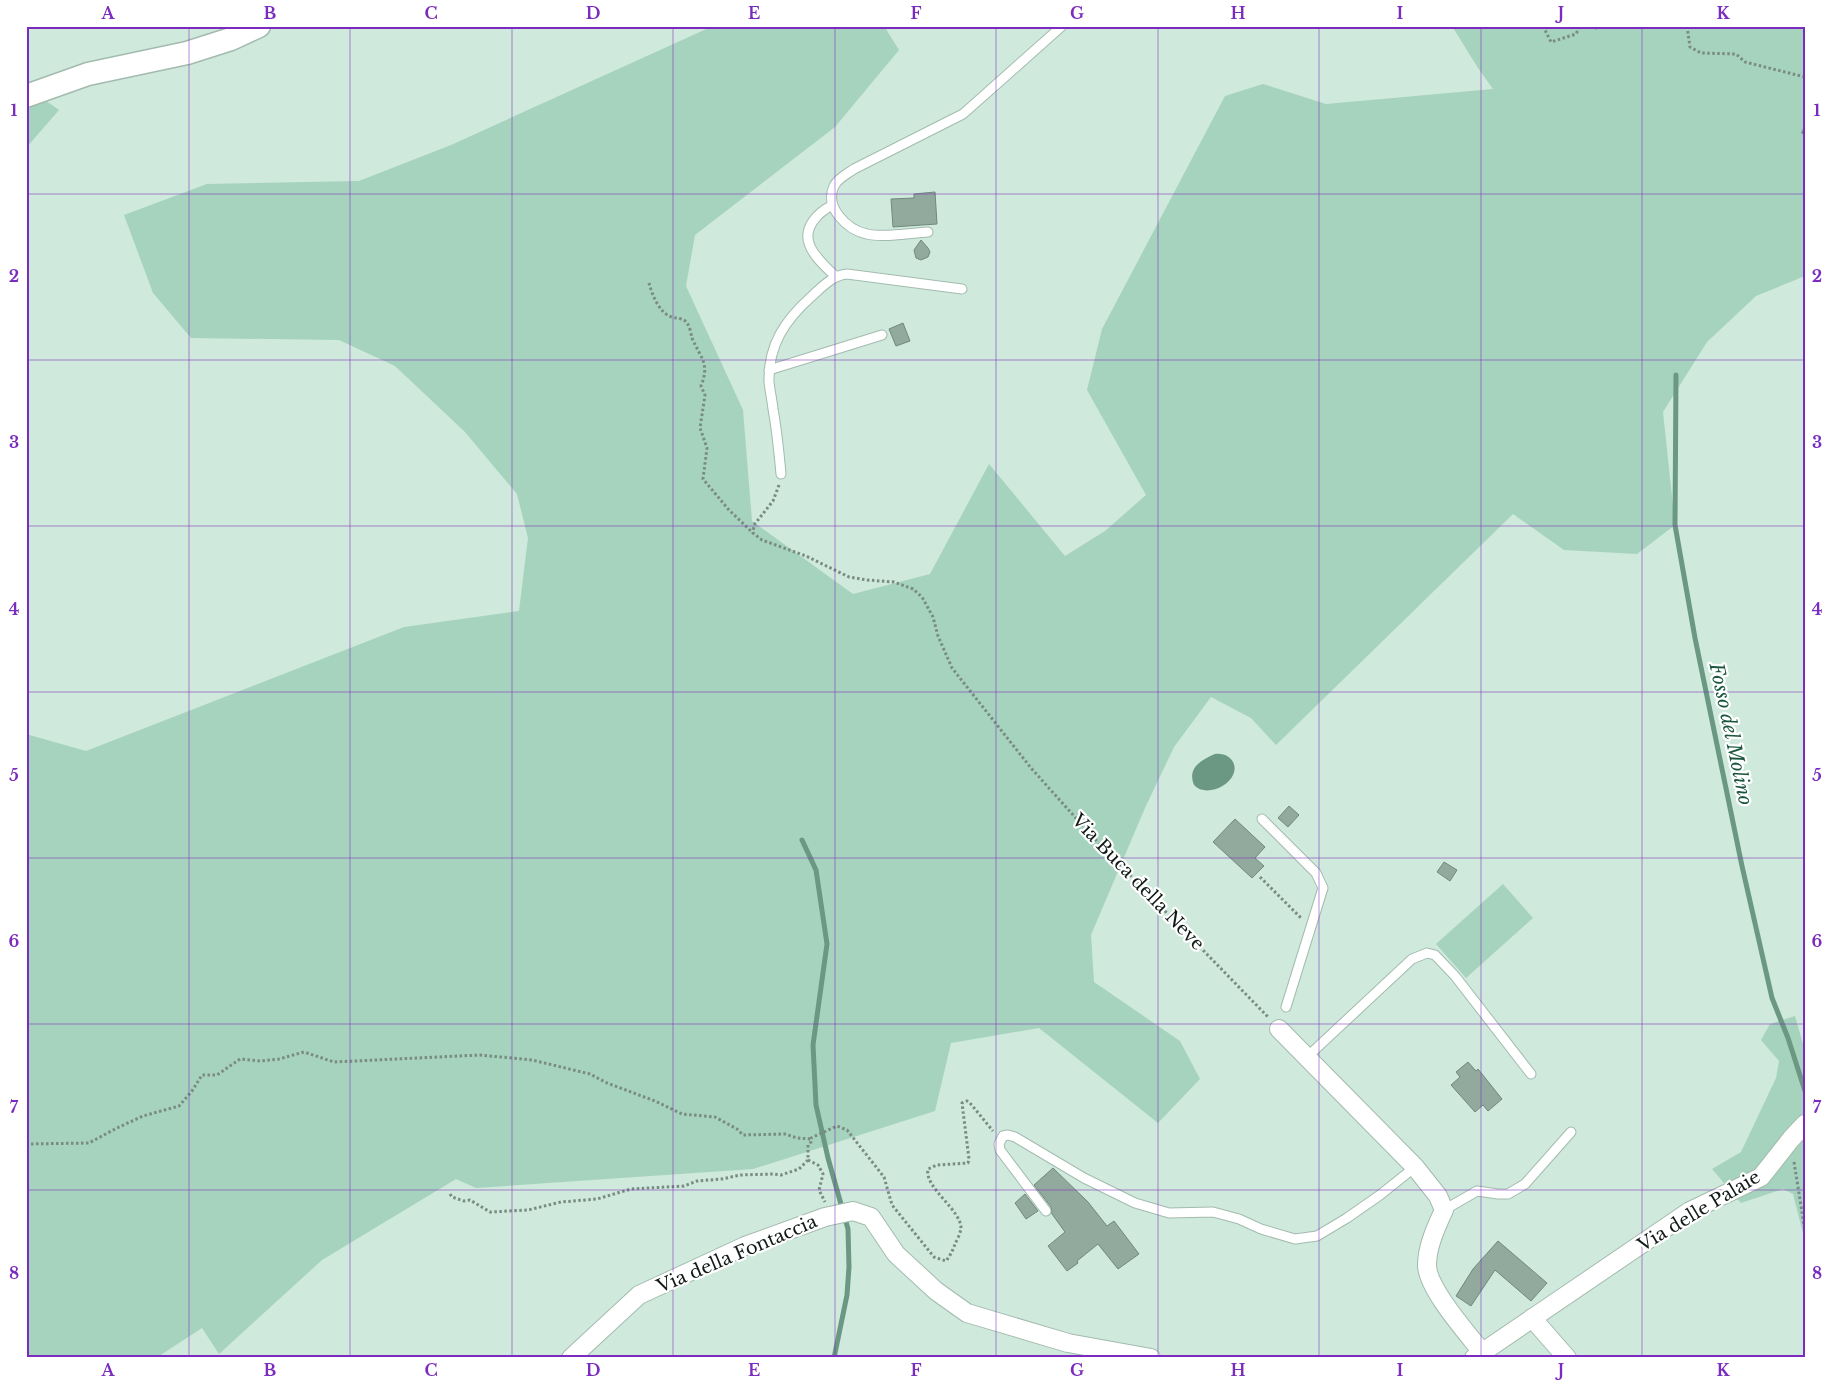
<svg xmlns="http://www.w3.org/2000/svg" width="1831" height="1384" viewBox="0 0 1831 1384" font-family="'Libre Baskerville',serif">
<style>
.green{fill:#a6d3bd}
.water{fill:#6a9882}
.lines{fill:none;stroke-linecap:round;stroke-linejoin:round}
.stream{stroke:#6a9882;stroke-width:5}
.building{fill:#92aa9e;stroke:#71887d}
.service-casing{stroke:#a3bbaf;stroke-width:11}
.minor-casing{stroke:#a3bbaf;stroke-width:20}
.tertiary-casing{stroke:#a3bbaf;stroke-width:25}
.path{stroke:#798b82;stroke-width:3;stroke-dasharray:2.5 2.5;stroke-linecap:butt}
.service{stroke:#fff;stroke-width:9}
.minor{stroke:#fff;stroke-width:18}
.tertiary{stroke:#fff;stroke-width:22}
.grid{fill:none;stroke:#7b2cbf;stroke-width:1;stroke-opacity:0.55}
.labels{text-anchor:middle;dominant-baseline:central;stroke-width:4.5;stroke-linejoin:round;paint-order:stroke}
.street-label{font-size:18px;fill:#111a16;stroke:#fff}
.water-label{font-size:19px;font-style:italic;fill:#1b563f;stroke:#fff}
.neatline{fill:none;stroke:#7b2cbf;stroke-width:2}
.grid-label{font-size:16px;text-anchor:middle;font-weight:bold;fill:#7b2cbf}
</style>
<rect width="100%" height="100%" fill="#cfe9dc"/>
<path class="green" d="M713,26H884L899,50L835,127L695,235L686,286L743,410L752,521L853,594L930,574L989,464L1065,556L1105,531L1146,495L1087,390L1102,329L1225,96L1263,84L1326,104L1493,89L1478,68L1452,26H1805V276L1756,296L1707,342L1663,412L1675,525L1637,554L1564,550L1513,514L1276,745L1251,718L1211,697L1174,747L1145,808L1091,935L1094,982L1180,1041L1200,1079L1158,1123L1039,1028L951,1043L935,1111L753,1169L476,1188L456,1179L322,1260L219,1354L202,1328L156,1358H26V734L86,751L404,627L519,611L528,538L517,494L465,432L395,366L339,340L191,338L153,293L124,215L207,184L359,181L451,145Z
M26,87L59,110L26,148Z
M1503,884L1533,918L1466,978L1436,944Z
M1795,1016L1805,1051V1241L1793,1194L1783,1189L1741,1203L1712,1169L1741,1152L1776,1078L1779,1061L1761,1040L1770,1024Z"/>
<path class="water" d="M1215,754C1227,752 1239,762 1233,775C1228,787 1205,797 1194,785C1187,768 1201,760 1215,754Z"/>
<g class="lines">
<path class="stream" d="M1676,375L1675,525L1695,638L1742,866L1772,998L1788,1038L1805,1091
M802,840L816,870L827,944L813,1045L816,1105L828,1158L848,1229L849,1267L847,1295L834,1358"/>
</g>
<path class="building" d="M935,192L937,224L893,227L891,199L914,198V194Z
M921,240L928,248L930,252L928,257L921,260L916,258L914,250Z
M903,323L910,341L896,346L889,329Z
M1289,806L1299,815L1288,827L1278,818Z
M1235,819L1265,847L1255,858L1264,866L1252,878L1213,842Z
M1444,862L1457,870L1450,881L1437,872Z
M1468,1062L1476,1071L1478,1069L1502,1099L1488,1111L1483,1105L1475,1112L1451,1085L1460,1077L1456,1072Z
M1053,1168L1088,1202L1107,1226L1114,1221L1139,1254L1118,1269L1098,1244L1077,1261L1078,1263L1067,1271L1048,1246L1065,1232L1052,1214L1051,1207L1034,1185Z
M1025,1194L1038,1211L1026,1219L1015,1203Z
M1498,1241L1547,1283L1531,1301L1495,1270L1471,1306L1456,1296L1473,1269Z"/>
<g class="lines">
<defs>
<path id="service" d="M833,205C818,212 802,228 810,246C815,258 827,268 836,277
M928,232C910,233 884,238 867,234C847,230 824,207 834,186C838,178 847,174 854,169L963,114L1062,26
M769,370L882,335
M781,474C779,452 777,431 773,409C772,400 770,391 769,382C768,345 785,320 812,296C822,287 833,275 847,274L962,289
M1262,819L1316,873L1323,888L1286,1007
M1307,1057L1412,959L1427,953L1435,955L1455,976L1531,1074
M1444,1210L1477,1191L1498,1194H1508L1525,1184L1571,1132
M1046,1211L1000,1150L999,1144L1003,1136L1008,1135L1015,1137L1084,1178L1135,1203L1169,1213L1213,1212L1239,1219L1261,1229L1295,1239L1317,1236L1347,1218L1380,1195L1415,1167"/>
<path id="minor" d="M1279,1029L1415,1167L1438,1196L1444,1210C1436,1227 1427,1247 1427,1265C1427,1288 1467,1333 1482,1352
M1532,1318L1567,1358
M571,1358L639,1295L745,1246L825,1217L853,1211L871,1217L896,1254L936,1291L967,1313L1068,1343L1151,1358
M1474,1358L1690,1211L1761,1177L1791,1139L1805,1124"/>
<path id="tertiary" d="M26,96L88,74L187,53L231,39L259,26"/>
</defs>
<use href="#service" class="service-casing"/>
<use href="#minor" class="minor-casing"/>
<use href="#tertiary" class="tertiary-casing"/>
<path class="path" d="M1543,26L1551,42L1576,34L1580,26
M1590,26L1596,28L1598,26
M1687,26L1690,47L1701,53L1736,54L1745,62L1805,77
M1805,130L1801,131L1805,134
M649,283C652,294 658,310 669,316C675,319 683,317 687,323C690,327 691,334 692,338C701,359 710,363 701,386L705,395L700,428L707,448L703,479L729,510L753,533
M779,485L773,501L754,525L753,533L762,540L806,556L849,577L867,580L894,582L913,589L922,597L933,617L938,636L952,668L1031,768L1091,835L1269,1018
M1260,877L1302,919
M26,1144L89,1143L117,1128L143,1116L179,1106L192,1091L202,1075H217L240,1059L261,1061L279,1059L304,1052L334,1062L480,1055L532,1060L590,1074L607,1083L655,1101L682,1114L715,1117L737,1129L743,1135L785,1134L797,1138L811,1139
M808,1160L818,1165L823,1174L819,1190L825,1202
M1794,1162L1805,1231
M450,1194L452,1197L464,1201L470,1200L490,1212L528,1210L561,1202L597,1199L631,1189L684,1186L697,1181L722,1179L740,1175L773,1174L781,1175L799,1169L808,1160V1145L811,1142V1138L837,1126L847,1130L884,1177L892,1205L934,1257L946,1261C950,1256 953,1250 955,1244C957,1240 960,1234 961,1229C962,1210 924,1188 928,1169L937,1165L968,1163L969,1159L962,1103L967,1101L970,1103L993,1131"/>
<use href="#service" class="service"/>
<use href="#minor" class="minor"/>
<use href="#tertiary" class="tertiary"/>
</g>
<path class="grid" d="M189,26V1358M350,26V1358M512,26V1358M673,26V1358M835,26V1358M996,26V1358M1158,26V1358M1319,26V1358M1481,26V1358M1642,26V1358M26,194H1805M26,360H1805M26,526H1805M26,692H1805M26,858H1805M26,1024H1805M26,1190H1805"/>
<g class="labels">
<g class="street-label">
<text transform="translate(1138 882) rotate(46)">Via Buca della Neve</text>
<text transform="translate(1699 1211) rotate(-31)">Via delle Palaie</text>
<text transform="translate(737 1254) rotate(-23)">Via della Fontaccia</text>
</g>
<g class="water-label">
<text transform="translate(1731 734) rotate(78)">Fosso del Molino</text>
</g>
</g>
<rect width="1831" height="1384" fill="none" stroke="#ffffff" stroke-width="55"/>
<rect x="28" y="28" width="1776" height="1328" class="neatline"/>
<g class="grid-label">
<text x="108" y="19">A</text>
<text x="270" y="19">B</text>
<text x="431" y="19">C</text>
<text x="593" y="19">D</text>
<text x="754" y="19">E</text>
<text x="916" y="19">F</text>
<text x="1077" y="19">G</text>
<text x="1238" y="19">H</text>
<text x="1400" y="19">I</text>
<text x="1561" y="19">J</text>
<text x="1723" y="19">K</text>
<text x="14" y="116">1</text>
<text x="1817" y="116">1</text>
<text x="14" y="282">2</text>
<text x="1817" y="282">2</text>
<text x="14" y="448">3</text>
<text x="1817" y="448">3</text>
<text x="14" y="615">4</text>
<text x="1817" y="615">4</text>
<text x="14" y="781">5</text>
<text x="1817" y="781">5</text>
<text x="14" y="947">6</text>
<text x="1817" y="947">6</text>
<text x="14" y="1113">7</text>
<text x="1817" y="1113">7</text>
<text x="14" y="1279">8</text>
<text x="1817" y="1279">8</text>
<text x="108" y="1376">A</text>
<text x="270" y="1376">B</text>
<text x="431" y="1376">C</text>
<text x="593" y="1376">D</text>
<text x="754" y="1376">E</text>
<text x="916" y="1376">F</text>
<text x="1077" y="1376">G</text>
<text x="1238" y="1376">H</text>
<text x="1400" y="1376">I</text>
<text x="1561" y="1376">J</text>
<text x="1723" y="1376">K</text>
</g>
</svg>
